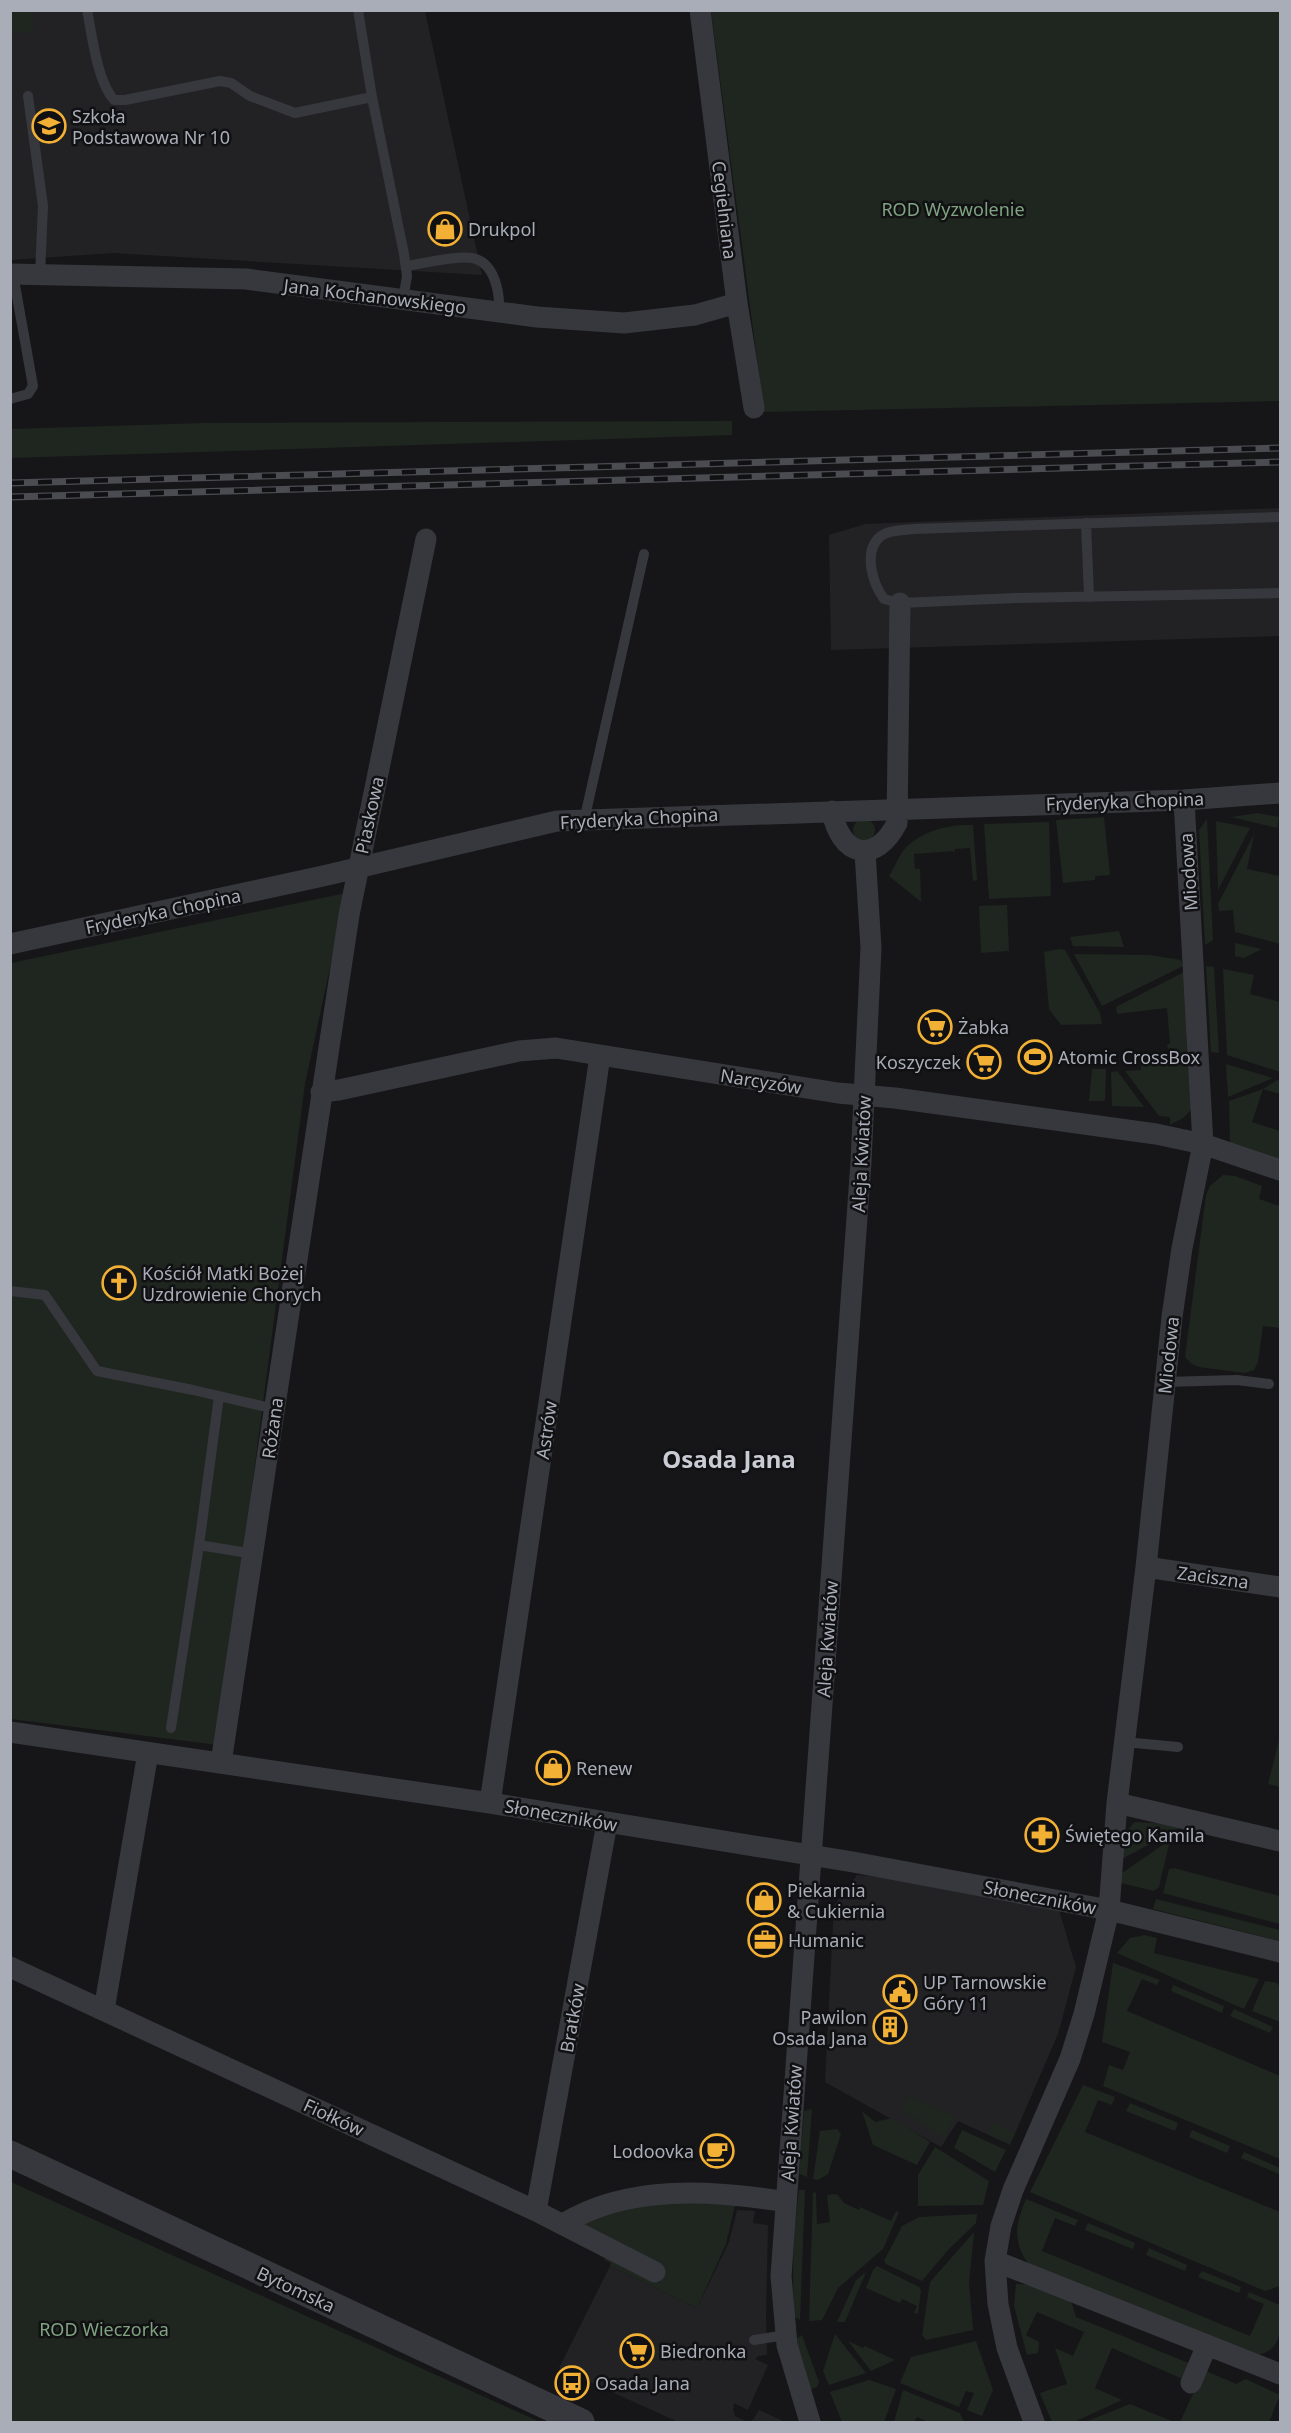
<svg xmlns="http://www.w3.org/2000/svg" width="1291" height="2433" viewBox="0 0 1291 2433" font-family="'Noto Sans',sans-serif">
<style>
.built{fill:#222225}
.green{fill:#1e261f}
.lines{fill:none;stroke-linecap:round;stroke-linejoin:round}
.service{stroke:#37383d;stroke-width:10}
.minor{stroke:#37383d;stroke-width:21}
.tertiary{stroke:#37383d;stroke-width:27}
.rail-casing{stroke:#4a4c52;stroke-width:7}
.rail{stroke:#111113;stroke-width:4.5;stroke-dasharray:14;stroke-linecap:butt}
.labels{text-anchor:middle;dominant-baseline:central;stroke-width:5;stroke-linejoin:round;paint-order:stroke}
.poi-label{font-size:18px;fill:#a8adb8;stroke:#111113;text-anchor:start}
.park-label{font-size:18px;fill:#7fa381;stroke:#111113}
.street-label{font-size:18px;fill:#a8adb8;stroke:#111113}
.district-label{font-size:24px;font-weight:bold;fill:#c9ccd4;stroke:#111113}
</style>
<rect width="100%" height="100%" fill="#161618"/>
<path class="built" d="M10,11H425L482,275L113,253L11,260Z
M1280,508V636L831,650L829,535L865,524Z
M857,1875L880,1877L1059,1910L1076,1967L1058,2034L1010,2145L958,2121L941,2147L825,2082L834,1905Z
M737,2210L755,2211L753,2223L768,2225L766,2315L767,2355L759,2356L755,2359L768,2365L748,2410L734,2403L733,2410L735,2416L748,2422L753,2420L759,2410L781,2420L780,2422H678L559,2368L610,2266L697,2308L729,2242Z"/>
<path class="green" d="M11,10L31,11L34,31L11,35Z
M711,11H1280V401L764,412Z
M732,421V435L11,458V429L205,423Z
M1258,813L1279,817L1277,828L1231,817Z
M1104,817L1110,875L1095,876V880L1063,883L1056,820Z
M853 830a11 11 0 1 1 22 0a11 11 0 1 1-22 0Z
M1207,819L1213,940L1205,945L1199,830Z
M1216,821L1250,828L1218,890Z
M1049,822L1051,896L989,899L984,824Z
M973,825L977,880L973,881L970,848L955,849L954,854L953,851L914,854L915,869H920L921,902L889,876C894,868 898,858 903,851C919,831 949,824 973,825Z
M1254,834L1247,869L1280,876V944L1235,932L1233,910L1219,911L1218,904Z
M346,893L305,1084L218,1745L11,1719V963Z
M1007,905L1009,951L981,953L979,906Z
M1119,931L1124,947L1073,946L1070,937Z
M1235,943L1262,949L1244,958L1235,956Z
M1059,949L1065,950L1100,1013L1102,1024L1061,1025L1049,1009L1044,952Z
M1074,954L1150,955L1181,960L1183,966L1102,1006Z
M1206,966L1214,967L1219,1053L1211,1052Z
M1223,969L1254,975L1250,994L1280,1002V1072L1227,1055Z
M1184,972L1194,1107L1183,1118L1170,1125V1117L1159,1116L1125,1071L1141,1070V1065L1175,1063L1173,1048L1168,1049L1167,1044H1170L1167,1008L1117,1014L1116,1007Z
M1226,1064L1273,1078L1228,1097Z
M1092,1069H1106L1105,1101H1089Z
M1118,1071V1072L1144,1107L1112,1106L1111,1072Z
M1277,1080L1280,1081V1094L1263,1089L1252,1122L1280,1131V1164L1230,1145L1229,1101L1263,1089Z
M1223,1175L1235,1176L1262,1186L1259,1199L1280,1206V1328L1263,1326L1258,1362L1254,1370L1245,1373L1199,1367L1192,1364L1185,1357L1206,1195L1210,1186Z
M1280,1736V1787L1268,1784Z
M1135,1822L1185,1825L1122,1859L1129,1828Z
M1170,1840L1159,1887L1154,1891L1117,1882L1119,1875Z
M1174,1868L1280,1896V1924L1163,1893L1169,1869Z
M1156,1899L1280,1930V1941L1153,1909Z
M1145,1935L1157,1938L1154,1953L1259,1979L1244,2009L1117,1953L1130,1938Z
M1113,1963L1160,1980L1157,1985L1142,1979L1127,2011L1280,2076V2159L1103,2086L1109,2065L1123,2070L1130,2052L1102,2042Z
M1265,1981L1277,1983L1280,1987V2022L1252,2011Z
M1173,1985L1224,2006L1222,2013L1171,1991Z
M1234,2009L1273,2027L1270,2033L1230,2016Z
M1083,2085L1115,2097L1112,2105L1098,2100L1085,2132L1280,2212V2286L1265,2291L1030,2192Z
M909,2096L954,2116L945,2138L902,2110Z
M1130,2103L1178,2123L1175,2131L1126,2111Z
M812,2109L807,2177L799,2174L804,2111Z
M862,2111L875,2122L892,2118L930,2142L917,2165L873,2145Z
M992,2123L1015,2133L1010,2143L988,2134Z
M837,2129L841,2134L828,2174L818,2180L813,2179L820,2131Z
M962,2130L1006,2150L995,2172L954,2148Z
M1192,2130L1230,2146L1227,2153L1189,2137Z
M935,2147L989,2181L983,2205L918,2206V2175Z
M1244,2152L1280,2168L1279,2174L1241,2158Z
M11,2182L540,2422H11Z
M799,2190H805L800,2320L794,2316C792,2274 793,2232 799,2190Z
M813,2192L816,2193L817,2224L830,2222L827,2195L837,2194L844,2203L859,2210L860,2207L891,2221L896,2211L899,2212L883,2249L838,2288L822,2320L809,2321Z
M678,2197L736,2201L726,2244L697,2308L610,2266L611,2263L605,2260L607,2254L622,2263V2267L659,2283L665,2271L577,2228L582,2217Z
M1026,2199L1078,2220L1075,2226L1055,2218L1042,2251L1250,2336L1264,2304L1247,2297L1249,2292L1280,2305C1280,2334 1283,2354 1248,2356L1029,2265C1012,2241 1015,2225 1026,2199Z
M977,2214L976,2223L948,2250L922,2281L886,2264L884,2261L902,2226L919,2217Z
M1088,2223L1135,2243L1133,2249L1085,2230Z
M974,2232L969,2283L973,2330L926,2340L922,2335L930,2282Z
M1149,2248L1187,2265L1185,2271L1146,2255Z
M877,2266L919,2287L921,2291L918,2314L914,2313L917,2306L902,2299L900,2303L866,2288L873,2270Z
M1202,2271L1241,2287L1239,2293L1198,2277Z
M866,2272L845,2322H837L856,2280Z
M1016,2284L1035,2285L1071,2301L1076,2317L1191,2364L1185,2380L1112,2348L1095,2388L1122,2400L1074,2422H1052L1040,2393L1067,2384L1055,2348L1073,2356L1084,2332L1037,2312L1026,2335L1039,2342L1038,2353L1027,2355L1014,2306Z
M835,2334L866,2373L829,2385L823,2371Z
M802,2335L819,2382L817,2387L809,2390L796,2339Z
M848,2341L863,2348L865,2346L895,2360L871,2371Z
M976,2341L993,2390L982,2416L967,2410L974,2393L966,2391L959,2407L900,2383L911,2357Z
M1204,2370L1236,2384L1246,2379L1280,2395L1269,2422H1180Z
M869,2380L896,2389L884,2422H842L830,2392Z
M903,2390L960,2413L964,2422H928L917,2417L914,2422H894Z
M1130,2404L1174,2422H1085Z"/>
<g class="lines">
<path class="service" d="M87,10C92,35 97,81 114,100H125L220,81L231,83L250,96L295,113L372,97L358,10
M28,96L43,206L40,275
M372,97L404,254L407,276L403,300
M406,266C422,264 457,255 472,258C495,262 500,293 499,312
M10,399L28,394L33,386L13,274
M1280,517L914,529C904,530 889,530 881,536C862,551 873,584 884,599L900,603L1016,598L1280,593
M1086,523L1089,597
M584,821L644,554
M10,1291L45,1295L97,1371L193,1390L275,1409
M1165,1382L1237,1380L1269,1384
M219,1396L199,1545L254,1554
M171,1728L199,1545
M1124,1742L1178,1747
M754,2340L786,2335"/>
<path class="minor" d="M700,10L737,303L754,408
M10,274L246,279L537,317L624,323L695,315L737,303
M832,811C840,856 875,866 897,823L900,603
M10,944L323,876L557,821L1184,800L1280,793
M321,1092L339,1090L519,1051L556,1048L838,1093L895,1098L1156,1134L1203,1144L1280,1170
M1146,1567L1280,1587
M10,1732L490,1803L853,1862L1109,1910L1280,1952
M221,1763L349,915L426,539
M490,1803L600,1056
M1117,1803L1280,1841
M10,1967L536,2211L655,2272
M104,2010L148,1753
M536,2211L607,1823
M563,2224C628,2184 713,2190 786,2202
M995,2261L1280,2374
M1191,2383L1207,2345
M810,2422L787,2345L781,2276L861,1162L871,948L865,852
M1034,2422L1007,2348L998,2304L995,2261L1001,2226L1013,2190L1070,2059L1084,2014L1109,1910L1117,1803L1146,1567L1172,1317L1182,1248L1203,1144L1184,800"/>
<path class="tertiary" d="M10,2154L581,2422"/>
<defs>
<path id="rail" d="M10,483L1280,448
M10,497L1280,462"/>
</defs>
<use href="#rail" class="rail-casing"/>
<use href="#rail" class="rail"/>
</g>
<defs>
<symbol id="school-ring" viewBox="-11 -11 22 22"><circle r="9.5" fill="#111113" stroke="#f2b134" stroke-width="1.5"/><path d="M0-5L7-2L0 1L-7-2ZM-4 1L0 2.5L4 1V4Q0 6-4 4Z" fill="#f2b134"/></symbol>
<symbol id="shop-ring" viewBox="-11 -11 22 22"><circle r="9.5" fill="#111113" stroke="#f2b134" stroke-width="1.5"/><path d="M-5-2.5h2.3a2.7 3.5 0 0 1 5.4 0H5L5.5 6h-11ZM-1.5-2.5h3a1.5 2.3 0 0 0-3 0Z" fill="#f2b134"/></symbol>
<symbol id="supermarket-ring" viewBox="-11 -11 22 22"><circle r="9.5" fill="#111113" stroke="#f2b134" stroke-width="1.5"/><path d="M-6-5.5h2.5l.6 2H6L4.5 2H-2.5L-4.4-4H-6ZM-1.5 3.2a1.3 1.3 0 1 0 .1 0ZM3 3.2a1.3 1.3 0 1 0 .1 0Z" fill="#f2b134"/></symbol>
<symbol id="stadium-ring" viewBox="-11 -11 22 22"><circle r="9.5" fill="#111113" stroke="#f2b134" stroke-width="1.5"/><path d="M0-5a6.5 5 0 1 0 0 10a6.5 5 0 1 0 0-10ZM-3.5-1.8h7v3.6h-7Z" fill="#f2b134"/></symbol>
<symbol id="church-ring" viewBox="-11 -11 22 22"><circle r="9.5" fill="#111113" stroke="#f2b134" stroke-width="1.5"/><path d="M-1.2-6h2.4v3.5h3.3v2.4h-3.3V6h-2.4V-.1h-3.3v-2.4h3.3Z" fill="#f2b134"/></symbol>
<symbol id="pharmacy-ring" viewBox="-11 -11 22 22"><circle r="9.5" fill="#111113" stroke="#f2b134" stroke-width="1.5"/><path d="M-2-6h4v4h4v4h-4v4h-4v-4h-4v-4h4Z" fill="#f2b134"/></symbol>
<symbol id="office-ring" viewBox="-11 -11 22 22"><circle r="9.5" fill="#111113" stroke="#f2b134" stroke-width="1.5"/><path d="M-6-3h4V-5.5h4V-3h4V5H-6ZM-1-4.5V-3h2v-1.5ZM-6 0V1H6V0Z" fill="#f2b134"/></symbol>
<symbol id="civic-ring" viewBox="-11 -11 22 22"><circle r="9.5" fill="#111113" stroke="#f2b134" stroke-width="1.5"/><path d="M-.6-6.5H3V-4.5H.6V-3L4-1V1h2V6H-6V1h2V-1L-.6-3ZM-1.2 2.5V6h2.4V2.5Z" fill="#f2b134"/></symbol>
<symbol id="building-ring" viewBox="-11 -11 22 22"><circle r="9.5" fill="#111113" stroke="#f2b134" stroke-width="1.5"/><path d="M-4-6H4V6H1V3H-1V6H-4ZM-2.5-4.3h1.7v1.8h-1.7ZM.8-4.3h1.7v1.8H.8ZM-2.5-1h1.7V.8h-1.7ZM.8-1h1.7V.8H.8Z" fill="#f2b134"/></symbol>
<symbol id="cafe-ring" viewBox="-11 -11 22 22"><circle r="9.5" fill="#111113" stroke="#f2b134" stroke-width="1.5"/><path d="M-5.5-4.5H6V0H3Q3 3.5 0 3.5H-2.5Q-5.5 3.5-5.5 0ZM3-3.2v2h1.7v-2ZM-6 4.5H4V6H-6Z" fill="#f2b134"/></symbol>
<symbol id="bus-ring" viewBox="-11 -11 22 22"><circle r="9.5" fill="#111113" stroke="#f2b134" stroke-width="1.5"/><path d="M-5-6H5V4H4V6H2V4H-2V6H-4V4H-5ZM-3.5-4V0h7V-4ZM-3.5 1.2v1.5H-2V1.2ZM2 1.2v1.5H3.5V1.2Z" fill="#f2b134"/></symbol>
</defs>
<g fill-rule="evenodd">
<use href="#school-ring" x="30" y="107" width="38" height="38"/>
<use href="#shop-ring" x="426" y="210" width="38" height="38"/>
<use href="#supermarket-ring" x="916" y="1008" width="38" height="38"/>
<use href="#stadium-ring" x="1016" y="1038" width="38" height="38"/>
<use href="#supermarket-ring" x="965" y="1043" width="38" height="38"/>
<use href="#church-ring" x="100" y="1264" width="38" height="38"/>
<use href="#shop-ring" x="534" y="1749" width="38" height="38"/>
<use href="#pharmacy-ring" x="1023" y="1816" width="38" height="38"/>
<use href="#shop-ring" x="745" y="1881" width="38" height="38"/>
<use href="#office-ring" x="746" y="1921" width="38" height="38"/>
<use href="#civic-ring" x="881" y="1973" width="38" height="38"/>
<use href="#building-ring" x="871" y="2008" width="38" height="38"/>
<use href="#cafe-ring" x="698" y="2132" width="38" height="38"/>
<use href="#supermarket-ring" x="618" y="2332" width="38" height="38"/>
<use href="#bus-ring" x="553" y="2364" width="38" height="38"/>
</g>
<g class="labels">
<g class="poi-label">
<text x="72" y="116">Szkoła<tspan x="72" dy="21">Podstawowa Nr 10</tspan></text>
<text x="468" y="229">Drukpol</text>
<text x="958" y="1027">Żabka</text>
<text x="1058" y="1057">Atomic CrossBox</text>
<text x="961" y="1062" text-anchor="end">Koszyczek</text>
<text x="142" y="1273">Kościół Matki Bożej<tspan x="142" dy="21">Uzdrowienie Chorych</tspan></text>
<text x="576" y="1768">Renew</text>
<text x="1065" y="1835">Świętego Kamila</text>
<text x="787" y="1890">Piekarnia<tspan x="787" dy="21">&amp; Cukiernia</tspan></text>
<text x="788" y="1940">Humanic</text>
<text x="923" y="1982">UP Tarnowskie<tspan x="923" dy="21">Góry 11</tspan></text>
<text x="867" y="2017" text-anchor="end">Pawilon<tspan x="867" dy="21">Osada Jana</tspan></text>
<text x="694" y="2151" text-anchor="end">Lodoovka</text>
<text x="660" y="2351">Biedronka</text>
<text x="595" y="2383">Osada Jana</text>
</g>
<g class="park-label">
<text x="953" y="209">ROD Wyzwolenie</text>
<text x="104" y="2329">ROD Wieczorka</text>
</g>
<g class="street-label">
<text transform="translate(725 210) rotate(83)">Cegielniana</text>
<text transform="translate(375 296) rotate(7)">Jana Kochanowskiego</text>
<text transform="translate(1125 801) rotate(-2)">Fryderyka Chopina</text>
<text transform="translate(369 815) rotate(-78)">Piaskowa</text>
<text transform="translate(639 818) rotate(-3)">Fryderyka Chopina</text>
<text transform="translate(1188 872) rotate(-94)">Miodowa</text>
<text transform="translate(163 911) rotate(-12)">Fryderyka Chopina</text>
<text transform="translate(761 1081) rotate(9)">Narcyzów</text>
<text transform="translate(861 1154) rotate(-87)">Aleja Kwiatów</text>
<text transform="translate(1168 1355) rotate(-84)">Miodowa</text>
<text transform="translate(272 1428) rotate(-82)">Różana</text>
<text transform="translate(546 1430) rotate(-82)">Astrów</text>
<text transform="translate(1213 1577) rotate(8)">Zaciszna</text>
<text transform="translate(827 1639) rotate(-86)">Aleja Kwiatów</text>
<text transform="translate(561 1815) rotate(10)">Słoneczników</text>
<text transform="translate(1040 1897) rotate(11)">Słoneczników</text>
<text transform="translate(572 2018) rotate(-80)">Bratków</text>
<text transform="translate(334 2117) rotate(25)">Fiołków</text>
<text transform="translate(791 2123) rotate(-86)">Aleja Kwiatów</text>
<text transform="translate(296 2289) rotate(25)">Bytomska</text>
</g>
<g class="district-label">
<text x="729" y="1458">Osada Jana</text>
</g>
</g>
<rect width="1291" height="2433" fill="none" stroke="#a8adb8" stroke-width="24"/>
</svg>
